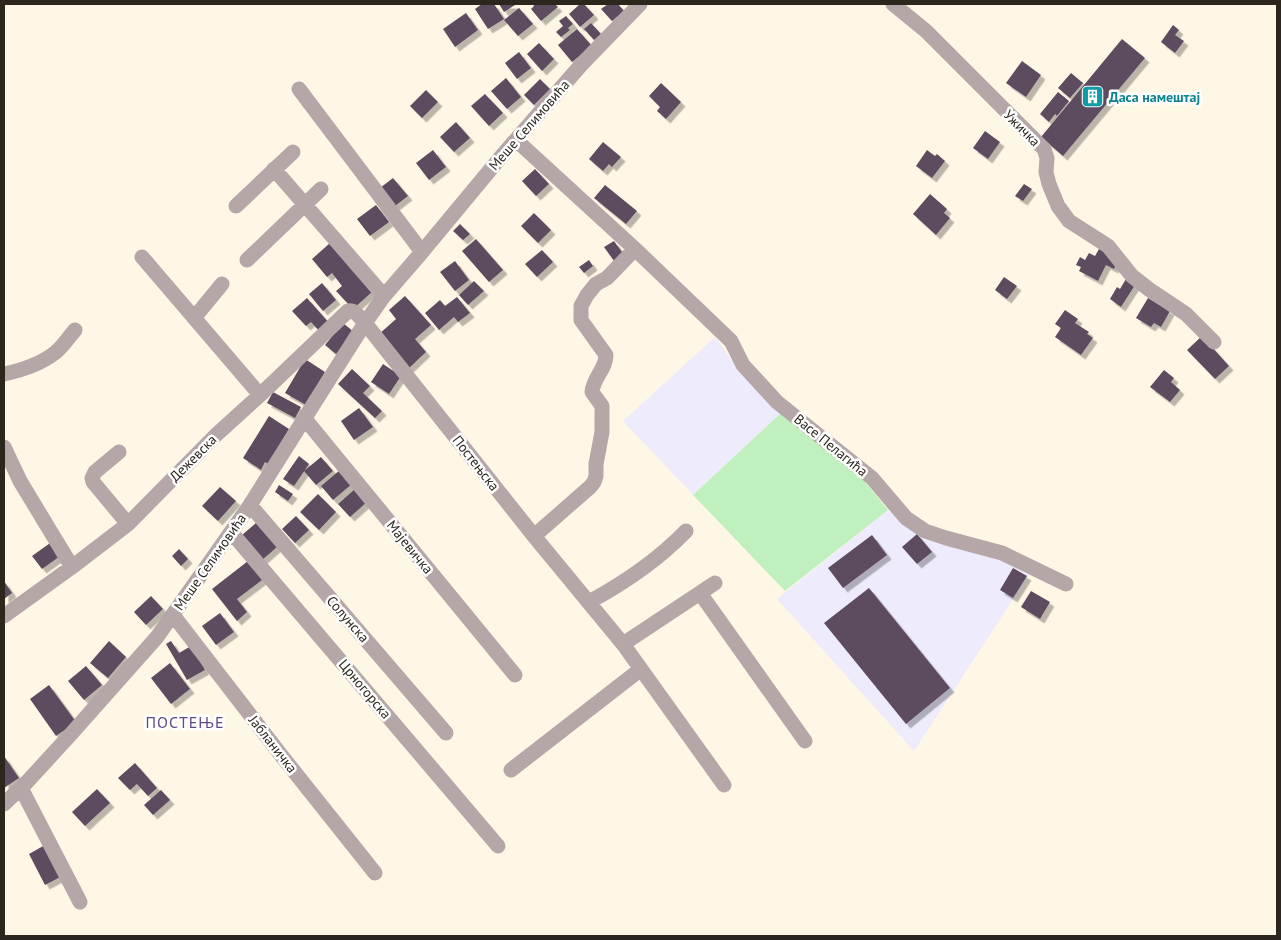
<svg xmlns="http://www.w3.org/2000/svg" width="1281" height="940" viewBox="0 0 1281 940" font-family="'PT Sans',sans-serif">
<style>
.industrial{fill:#eeebfd}
.green{fill:#bff0be}
.building{fill:#5d4b5f;filter:url(#shadow)}
.lines{fill:none;stroke-linecap:round;stroke-linejoin:round}
.minor{stroke:#b5a6a8;stroke-width:15}
.labels{text-anchor:middle;dominant-baseline:central;stroke-width:5;stroke-linejoin:round;paint-order:stroke}
.culture-label{font-size:14px;font-weight:bold;fill:#0d838f;stroke:#fff;text-anchor:start}
.street-label{font-size:14px;fill:#2c271d;stroke:#fff}
.quarter-label{font-size:16px;letter-spacing:1px;fill:#624885;stroke:#fff}
</style>
<defs>
<filter id="shadow"><feDropShadow dx="4.5" dy="4.5" stdDeviation="0" flood-color="#0004"/></filter>
</defs>
<rect width="100%" height="100%" fill="#fff7e6"/>
<path class="industrial" d="M715,337L739,370L782,412L693,495L623,421Z
M888,510L922,534L993,556L1029,575L914,751L777,599Z"/>
<path class="green" d="M782,412L853,467L888,510L785,591L693,495Z"/>
<path class="building" d="M482,4H494L504,19L488,29L475,9Z
M499,4H515V5L504,12Z
M533,4H555L558,7L541,21L531,9L534,6Z
M580,4H584L594,15L580,27L569,14Z
M608,4H618L624,11L612,21L601,9Z
M519,8L533,24L518,36L504,20Z
M466,13L478,30L455,47L443,29Z
M566,16L573,24L568,28L570,30L561,37L556,32L563,26L559,21Z
M591,23L601,34L594,40L584,29Z
M1173,25L1179,30L1175,35L1184,41L1175,53L1161,42Z
M577,29L592,46L572,62L558,45Z
M1122,39L1145,58L1063,156L1041,137Z
M539,43L554,59L542,71L527,54Z
M519,52L531,68L517,79L505,63Z
M1022,61L1041,75L1026,97L1006,83Z
M1071,73L1083,83L1070,98L1058,88Z
M506,78L521,97L507,109L491,91Z
M540,79L550,89L534,105L524,95Z
M661,83L681,102L666,119L657,111L660,107L649,96Z
M426,90L438,102L422,118L410,106Z
M1058,92L1069,101L1057,116L1055,114L1049,122L1040,114Z
M485,94L503,113L489,126L471,106Z
M456,122L470,138L454,152L440,137Z
M985,131L1000,142L988,159L973,148Z
M603,142L621,157L612,167L609,164L603,171L589,159Z
M433,150L446,167L429,180L416,163Z
M927,150L935,156L937,154L945,161L932,178L916,166Z
M535,169L549,184L536,196L522,181Z
M393,178L408,196L395,206L380,188Z
M1024,184L1032,189L1023,201L1015,196Z
M605,185L637,211L626,224L594,198Z
M930,194L947,209L944,213L950,218L936,235L913,214Z
M376,205L389,222L370,236L357,219Z
M534,213L551,230L538,243L521,226Z
M460,224L470,234L463,240L453,231Z
M476,239L503,270L489,282L462,251Z
M614,241L624,255L614,261L604,247Z
M330,243L372,292L353,309L336,291L342,286L332,273L327,277L312,259Z
M1099,249L1114,258L1117,263L1114,269L1106,265L1098,281L1079,271L1081,267L1076,265L1080,257L1085,260L1089,253L1095,256Z
M542,250L553,262L537,277L525,264Z
M589,260L593,266L584,273L579,267Z
M455,261L469,280L455,291L440,272Z
M1004,277L1017,286L1007,299L995,290Z
M1126,279L1135,285L1121,307L1110,299L1117,287L1120,289Z
M474,281L484,291L468,305L459,295Z
M322,283L336,300L323,311L309,294Z
M405,296L431,325L415,339L426,352L408,369L378,335L396,319L389,310Z
M457,297L470,313L458,322L454,317L439,330L425,313L440,300L445,306Z
M307,298L330,324L321,333L311,322L306,326L292,311Z
M1148,298L1170,311L1161,327L1154,323L1151,327L1136,318Z
M1065,310L1078,319L1075,323L1089,332L1087,334L1093,338L1081,355L1055,337L1061,328L1055,324Z
M343,323L354,332L336,354L325,345Z
M1202,336L1229,366L1215,379L1187,350Z
M305,359L325,372L306,405L285,393Z
M383,364L401,376L389,394L371,382Z
M352,369L370,386L363,393L382,411L375,418L338,384Z
M1164,370L1174,378L1171,382L1180,390L1170,402L1150,387Z
M273,392L301,407L295,418L267,403Z
M359,408L373,427L354,440L341,421Z
M269,416L289,429L268,464L265,462L261,470L243,458Z
M299,456L309,464L294,486L283,479Z
M321,457L333,471L316,485L304,471Z
M340,470L352,484L333,500L321,486Z
M279,485L293,494L288,501L275,492Z
M220,487L236,501L218,521L202,506Z
M356,488L367,502L350,517L338,504Z
M318,494L336,512L319,530L300,512Z
M296,516L309,530L295,543L282,529Z
M256,523L277,547L261,561L242,535Z
M917,534L932,552L917,564L902,547Z
M872,535L887,555L843,588L828,568Z
M53,541L63,554L42,569L32,556Z
M179,549L188,559L181,566L172,556Z
M248,561L262,580L237,599L247,612L237,621L212,589Z
M1013,568L1027,576L1013,598L1000,590Z
M4,581L12,593L4,599Z
M869,588L950,688L906,724L824,623Z
M1031,591L1050,602L1040,619L1021,607Z
M151,596L163,609L146,625L134,612Z
M220,613L234,632L216,645L202,626Z
M109,641L126,657L108,678L90,663Z
M171,641L179,653L191,646L205,670L187,680L166,644Z
M170,663L190,689L171,704L151,678Z
M86,666L102,685L84,700L68,681Z
M49,685L76,722L56,736L30,699Z
M4,756L19,778L4,788Z
M135,763L157,788L148,796L137,784L130,790L118,778Z
M97,789L110,803L85,826L72,812Z
M161,790L170,800L153,815L144,805Z
M45,845L64,875L45,885L29,854Z"/>
<g class="lines">
<path class="minor" d="M893,4L926,31L1044,149L1047,158L1046,172L1049,184L1058,206L1069,221L1108,246L1132,276L1150,290L1186,314L1214,342
M299,89L422,252
M516,140L635,249L731,341L743,365L777,402L872,478L906,518L925,531L946,538L1002,553L1066,584
M274,169L384,296
M236,206L293,152
M142,257L260,395
M247,260L321,189
M194,318L222,284
M4,374C23,370 41,364 56,352C63,346 69,337 75,330
M305,419L515,675
M4,447L20,481L72,567
M119,452L95,472L92,478L93,482L128,524
M250,505L446,733
M231,532L498,846
M534,536L590,487L594,482L596,476V464L602,432V406L592,392C593,378 606,369 606,355L581,320V306L587,295L596,284L607,278L635,249
M700,593L805,741
M589,602C624,583 659,559 686,531
M173,615L281,755L375,873
M4,616L72,567L128,524L216,435L260,395L348,311C355,309 360,318 365,323L534,536L623,644L724,785
M623,644L715,583
M511,770L641,669
M21,788L80,902
M4,804L27,782L71,734L157,637L250,505L325,386L365,323L384,296L422,252L500,158L581,65L640,4"/>
</g>
<defs>
<symbol id="building-square" viewBox="-11 -11 22 22"><rect x="-9" y="-9" width="18" height="18" rx="4" fill="#0f9aa8" stroke="#fff"/><path d="M-4-6H4V6H1V3H-1V6H-4ZM-2.5-4.3h1.7v1.8h-1.7ZM.8-4.3h1.7v1.8H.8ZM-2.5-1h1.7V.8h-1.7ZM.8-1h1.7V.8H.8Z" fill="#fff"/></symbol>
</defs>
<g fill-rule="evenodd">
<use href="#building-square" x="1080" y="84" width="25" height="25"/>
</g>
<g class="labels">
<g class="culture-label">
<text x="1109" y="97">Даса намештај</text>
</g>
<g class="street-label">
<text transform="translate(529 125) rotate(-49)">Меше Селимовића</text>
<text transform="translate(1022 128) rotate(45)">Ужичка</text>
<text transform="translate(831 445) rotate(39)">Васе Пелагића</text>
<text transform="translate(193 458) rotate(-45)">Дежевска</text>
<text transform="translate(476 463) rotate(52)">Постењска</text>
<text transform="translate(410 547) rotate(51)">Мајевичка</text>
<text transform="translate(210 562) rotate(-55)">Меше Селимовића</text>
<text transform="translate(348 619) rotate(49)">Солунска</text>
<text transform="translate(365 689) rotate(50)">Црногорска</text>
<text transform="translate(273 744) rotate(52)">Јабланичка</text>
</g>
<g class="quarter-label">
<text x="185" y="722">ПОСТЕЊЕ</text>
</g>
</g>
<rect width="1281" height="940" fill="none" stroke="#2c271d" stroke-width="10"/>
</svg>
